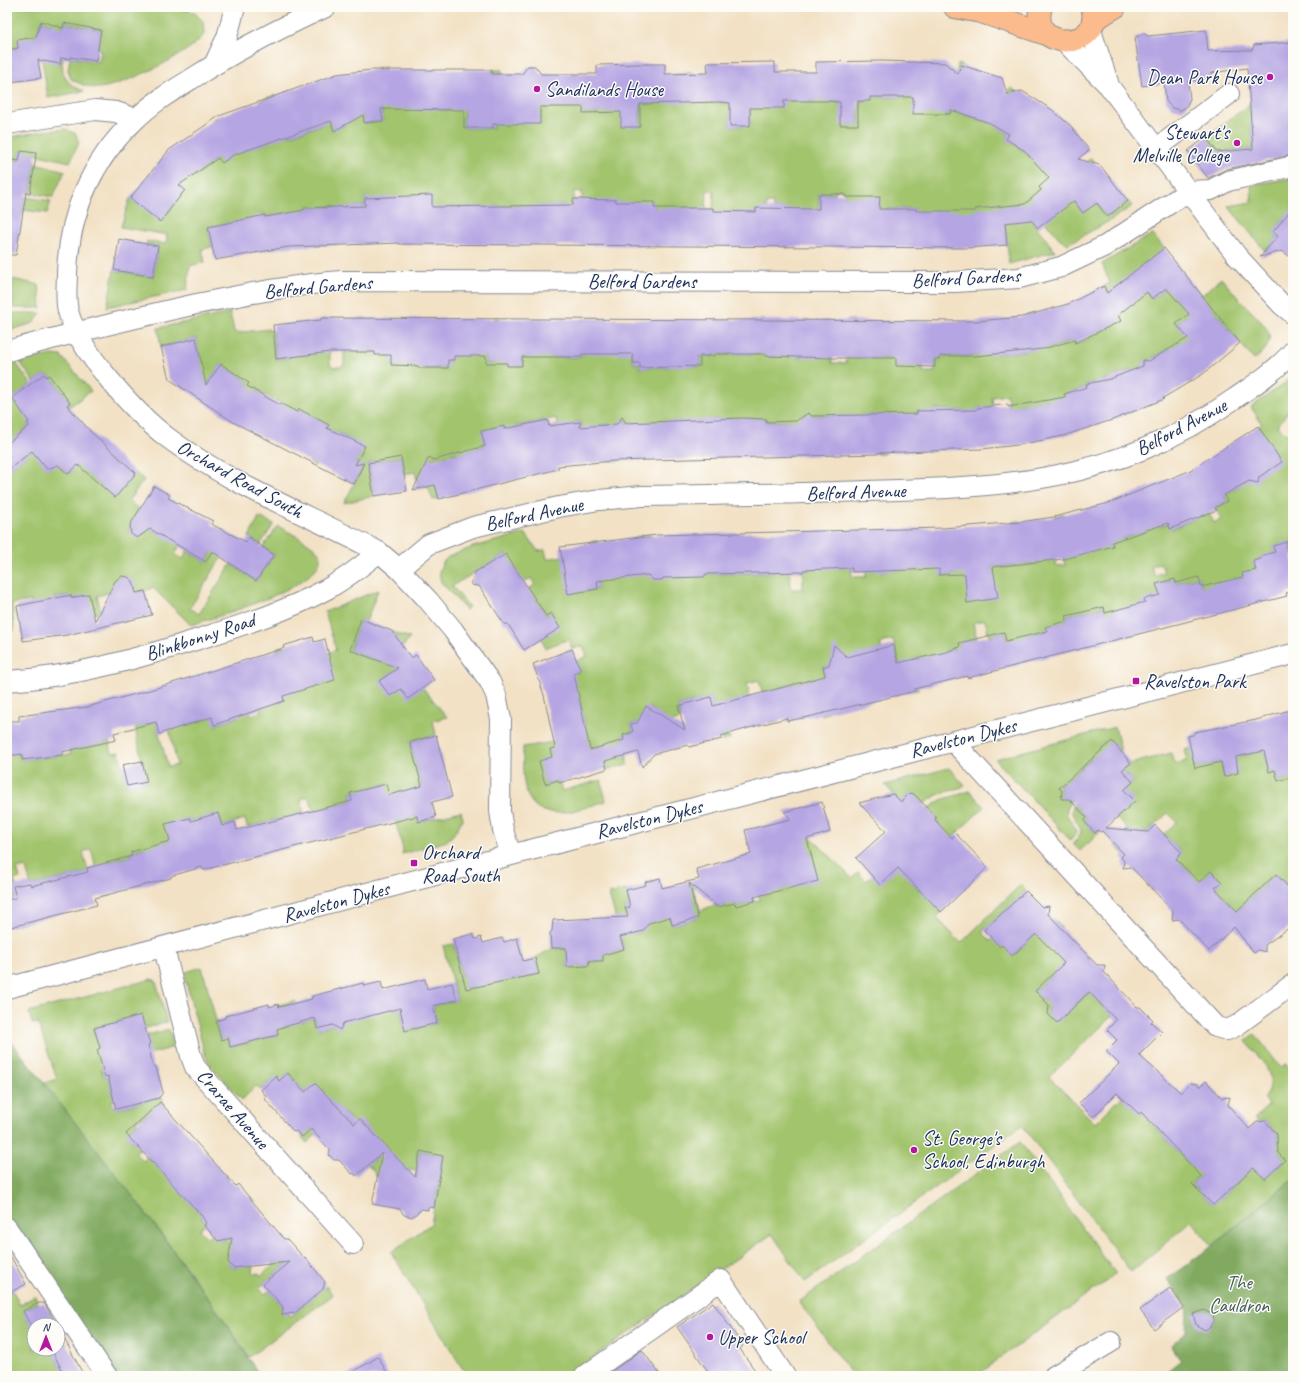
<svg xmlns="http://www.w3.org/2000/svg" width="1300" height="1383" viewBox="0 0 1300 1383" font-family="Caveat,sans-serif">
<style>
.green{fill:#a2c46d;stroke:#5e7a66;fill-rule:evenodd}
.forest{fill:#81aa60;stroke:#4e6c5f}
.building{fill:#b5a5e3}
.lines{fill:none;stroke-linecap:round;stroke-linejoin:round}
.minor-casing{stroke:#868891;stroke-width:22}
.major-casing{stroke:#868891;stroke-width:24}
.minor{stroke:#fff;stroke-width:20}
.major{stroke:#fbbb8d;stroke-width:22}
.poi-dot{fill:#b5179e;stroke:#fdfcf7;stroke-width:1.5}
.labels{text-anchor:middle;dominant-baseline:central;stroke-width:3;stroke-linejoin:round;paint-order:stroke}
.poi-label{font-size:20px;fill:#1b2f5e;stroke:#fdfcf7;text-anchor:start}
.street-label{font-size:20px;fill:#1b2f5e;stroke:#fdfcf7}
.park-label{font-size:20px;fill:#445c62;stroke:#fdfcf7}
</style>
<rect width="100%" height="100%" fill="#fdfcf7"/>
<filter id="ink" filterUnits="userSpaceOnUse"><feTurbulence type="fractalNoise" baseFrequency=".025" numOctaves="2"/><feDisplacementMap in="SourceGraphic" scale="8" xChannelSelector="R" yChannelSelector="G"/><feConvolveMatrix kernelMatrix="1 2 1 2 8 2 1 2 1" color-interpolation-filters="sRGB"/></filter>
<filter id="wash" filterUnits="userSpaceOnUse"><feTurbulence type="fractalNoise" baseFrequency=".012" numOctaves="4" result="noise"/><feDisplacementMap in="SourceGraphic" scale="16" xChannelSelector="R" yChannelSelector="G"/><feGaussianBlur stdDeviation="0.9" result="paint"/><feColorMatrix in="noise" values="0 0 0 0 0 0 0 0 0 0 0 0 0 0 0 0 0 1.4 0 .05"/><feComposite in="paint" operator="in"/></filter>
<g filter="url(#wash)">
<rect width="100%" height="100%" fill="#f2e1c4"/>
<path class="green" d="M7,7H157L190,11L195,13L203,21L204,34C195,52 116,90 95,88C87,87 78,83 71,79L68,70L70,57L99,62L101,50L98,49L101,30L64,23L62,34L49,32L51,24L41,21L36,37L18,48L7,50Z
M41,53L60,64L61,58H63C60,76 68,85 84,91L48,98Z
M958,64L961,65L957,80L963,114L993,124L1011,88L1018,92L1019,95L999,128L1009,134L1006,139L1042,163L1038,166L1045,174L1052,168L1051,176L1039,187L1041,190L1036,194L1041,201L1091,158L1095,164L1094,168L1074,201L1083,213L1096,203L1107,217L1128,201L1132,206L1111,220L1068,244L1059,238L1040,215L1032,221L1055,251L1009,264L1005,223L1015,205L977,231L916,247V209H886V232H879V197L844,212L845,191L835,190V194H819V209L791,228L790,247H784V209L773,208V203H767L766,208L756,209V227L741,246L742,212L713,211L714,191L707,190L704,246H699V208L661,209V246H654V202L582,209V192L574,191L573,211L567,205L537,206V229L528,206H495V230L484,207H448L447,227H439V244H432V195H412V209L365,198V206H356L338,244L335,206L304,209L306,228L286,213L265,217L264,213L256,215V218L208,227L212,247L202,249L205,262L190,266L187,290L107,307L114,270L153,277L158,246L146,244L147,241L166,244L167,235L121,227L130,198L142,208L149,201L166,215L185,190L156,166L184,159L195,175L218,158L222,163L225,161L213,119L218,117L223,132L241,152L272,141L259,101L275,95L288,136L322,125L314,101L322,98L317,81L321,80L334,130L345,125L362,108L364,123L383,121L376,69L385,68L386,92L430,109V70H438V92H441V110H450V107H464V128H493L492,70H502V112L540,103L573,107V74H576V100H583V113H598V100L620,105L640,127L641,104H651V100H679L678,73H693V99H720V103H730V126H750V103L789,98L788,72H803V98H807L808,101H815V98H829V102H840V106L858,125L860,101H869L870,97H904V80L946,107V115H950Z
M1250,104L1253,149L1217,152L1206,137Z
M66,129L76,134L79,143L70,162L21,151L19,161L7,159V138L42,131Z
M35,163L65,171L53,197L30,193Z
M1293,178V217L1286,216L1273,232L1278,236L1265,251L1228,206L1252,202L1251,185Z
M7,194L51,201L47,213L23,210V214L8,212Z
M1152,234L1164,248L1147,292L1152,299L1166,288L1193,285L1202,295L1221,278C1229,287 1237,297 1246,306C1264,325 1284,337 1254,360L1206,301L1190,321L1186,316L1176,324L1185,334L1190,330L1216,362L1203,374L1194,358V379L1189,383L1169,349L1143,363L1144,369L1140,393L1131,370L1103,380L1096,394L1093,382L1086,384L1087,387L1064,394L1071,417L1053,423L1049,400L1019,405L1013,445L1007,395L992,397L993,407L978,408L975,411L935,409L933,412L935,418V451H927L926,411H917V414L884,438V454H877L876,415L812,416L805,414L802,417V421L766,422V419H712L704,443V459H697L695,421L626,423L624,420H620L617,428L620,429V461H612L609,424L595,426L582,430L580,422H575L576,427L562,452L556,418L516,426L524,462L514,464L504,427L482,431L485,446L477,448L482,472L463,477L456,453L428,460L439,499L433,500L428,487L418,489L415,472L404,474L401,457L368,463L374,496L344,503L362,469L355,465L364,446L333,430L315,466L309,462L328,425L299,409L287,431L285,405L257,391L245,413L234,404L249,383L221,364L205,386L196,338L161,347L158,328L230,313L234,331L236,333L269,329L273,332L276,359L290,358V352L330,334V364L333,367H341L344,364V352H359V318H366L375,354L391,352V365H404L418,334V368H447L448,360L454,359V331L465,356L486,353V363H494V318H499V341L507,342V365L522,366V357L538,356L539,319H543V335L552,357H582V319L632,320L633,363H640V368L669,367V357H672V319H677V335L686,366H700V356H714V320H720L721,354H760V320H765V356L803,357L804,320H809V336L832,354V363H846V320H854V336H861V358H891V321L923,359V372H935V359L940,339L947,356H978L979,321L996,354L1026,351L1023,317L1036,313L1047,348L1074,340L1075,344L1089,339L1079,318L1121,321L1104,286L1110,283L1102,264Z
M13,279L39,285L41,308H13Z
M7,313H41L34,323L7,331Z
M52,355L61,356L91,391L69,407L67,405L70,402L49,375L46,377L44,374L34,382L20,362Z
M16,363L31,384L14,397L13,400L20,409L24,410L30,405L29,426L7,444V365Z
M1293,377V405L1277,426L1293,439V555L1289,542L1273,546L1275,552L1253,561L1264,601L1243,577L1205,600L1199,577L1176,583L1175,579L1164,582L1171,625L1145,602L1114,623L1118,639L1112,641L1104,607L1066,616L1070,634L1046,627L1047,631L1019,638L1017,665L1013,666L1004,632L989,636L985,620L973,623L977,639L959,643L967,676L961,677L954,649L946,651L947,654L920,661L919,658L911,660L918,690L915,691L911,675L902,677L893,640L881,643V649L823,667L829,691L823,692L828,713L822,715L812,679L779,688L782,699L773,701L778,721L770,723L759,680L747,683L750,697L720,705L730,739L722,741L711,697L678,706L681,719L672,722L679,748L672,749L663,716L656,718L654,711L650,708L644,709V721L631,724L633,732L623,735L628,765L607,769L598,747L552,757L545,784L558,780L562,791L601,780L606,801C579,809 535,829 525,787C522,775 523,760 523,747L554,742L552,733L585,726L578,694L558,679L580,671L577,661L587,656L583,646L572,649L569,639L545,648L542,639L552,618L549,614L546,616L532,595L502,613L498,607L535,585L531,578L523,583L506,554L452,586L469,607L466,610L441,582L439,572L443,562L448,557L473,547L525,533L538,551L545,550L547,559L562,556L572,593L598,589L590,542L597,541L600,556L639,576L635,537L650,535L651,577L662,579L664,577H691V564L704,577L706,574L774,573L789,550L790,589H803V570L851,565L852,577H866L865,531L878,568L882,572L888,570L939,568L940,575H951L966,569L1016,565L1012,522L1020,521L1026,564L1038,563V558L1054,555L1056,566L1065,565L1055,516L1063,514L1070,546L1097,523L1121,539L1148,530L1156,518L1160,527L1168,523L1171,529L1205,515V506L1214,523L1222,519L1215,508L1227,501L1224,495L1238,487L1258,426L1262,424L1251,407ZM1161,563L1164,573L1154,575L1151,566Z
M50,436L56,463L68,474L102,443L100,469L92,478L115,498L136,473L144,480L128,501L140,509L129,529L133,536H141L148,528L160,535L178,506L189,528L175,554L183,559L187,551L206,562L223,530L234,537L190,608L199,614L231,564L256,581L274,555L263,547L278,526C288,532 314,544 319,553C333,584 212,618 191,625L153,588L136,593L131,579L125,576C115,577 114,583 116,591L97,596L101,612L93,614L71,598L70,595L54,598L56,619L32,604L31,601L12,604L14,631H7V471Z
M259,517L274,524L260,545L249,537Z
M378,590L366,622L361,620L350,650L379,661L390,631L410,638L392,660L398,668L379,681L401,689L423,688L447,717L433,721L436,735L410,742L422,786L410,790L418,822L461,811L463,819L453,835L447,841L402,854L403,849L385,784L350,793L352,801L313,811L309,797L301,799L304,812L247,827L245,819L222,826L218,814L191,821L190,818L166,824L172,850L147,856L145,848L131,852L132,856L109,862L97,871L91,849L83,852L88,872L31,886L26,867L17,869L20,878L14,880L16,886H13L16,898L7,900V755L22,754V760L71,754L70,750L109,741L112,753L119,752L127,786L146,782L135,727L156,722L168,767L177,765L167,719L185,726L204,720L196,695L204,693L215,725L238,717L234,704L236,667L251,715L261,712L255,691L262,708L284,701L279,684L277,648L283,646L328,653L336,650L325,612Z
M1256,720L1269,772L1275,770L1278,781L1293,777V892L1276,874L1203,944L1231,905L1215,888L1222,882L1211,871L1196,886L1191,874L1181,863L1153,891L1148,886L1182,853L1164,834L1177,822L1168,813L1147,832H1143L1139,839L1124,855L1115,846L1130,832L1116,818L1134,801L1124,790L1133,782L1126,774L1113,785L1110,781L1130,764L1171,753L1174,764L1187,761L1184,750L1191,748L1195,768L1221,762L1224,777L1238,773L1227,727L1242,756L1253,753L1248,722Z
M1115,727L1121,752L1090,760L1059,788L1062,791L1061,795L1065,799H1069L1071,801C1059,818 1075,819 1076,833L1070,840L995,759Z
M949,768L965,786L937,795L922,805L910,793L901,802L885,785Z
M970,791L984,807L909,879L919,890L921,889L941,912L936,917L961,943L1020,885L1026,891L982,932L991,941L993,939L1002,945L1013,956L1052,918L1062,928L1046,943L1080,948L1035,991L1044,1001L1059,986L1065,992L1048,1008V1014L1060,1020L1106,976L1116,986L1099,1003L1112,1016L1049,1077L1095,1123L1122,1097L1140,1114L1167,1086L1171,1113L1155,1127L1189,1163L1213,1164L1192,1184L1213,1205L1253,1168L1265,1178L1285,1160L1273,1148L1278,1143L1277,1134L1265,1121H1257L1254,1119L1269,1105L1264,1099C1281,1076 1260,1060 1246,1041L1255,1034L1281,1068L1286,1064L1293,1074V1179L1212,1246L1191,1221L1131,1272L1022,1125L805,1282L772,1234L566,1376H467L391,1252L431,1224L443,1156L420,1151L416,1171L390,1167L378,1177L368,1165L379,1156L384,1161L390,1155L344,1113L331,1125L329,1123L307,1143L302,1137L305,1092L288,1073L279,1081L275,1077L261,1090L256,1086L242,1100L210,1065L205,1055L184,974L186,972L202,967L221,1039L228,1038L230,1047L278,1035L276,1025L278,1005L295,1001L301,1022L315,1018L318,1029L343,1023L395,989L405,1031L437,1023L433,1006L457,1000L443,946L454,944L462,976L517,974L518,979L539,974L535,958L553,948H566L567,967L589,966V961H603L602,940L615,952L624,949L609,894L626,890L630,907L625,908L628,920V932C633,935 641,933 645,928L643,921L668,910L672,925L697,918L688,882L691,881L700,911L714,905L718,907L726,905L733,894L736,906L760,900L759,896L807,838L811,837L852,878L858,872L866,881L910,850L939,824L932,813L926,810L941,800Z
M1074,804L1087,818L1084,821L1095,833L1098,830L1100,832L1080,851L1073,844L1081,833C1081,821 1067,817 1074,804Z
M152,979L156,981L167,1022L143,1029C141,1021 146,1024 139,1016L94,1028L100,1048L97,1051L147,1046L150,1044L145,1036L169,1029L174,1047L101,1068L104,1077L108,1076L114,1098L112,1101L113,1106L116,1109L162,1097L164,1105L136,1121L137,1123L126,1133L134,1143L143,1146L135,1153L143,1161L150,1154L161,1165L192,1137L196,1142L174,1162L194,1202L226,1175L229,1179L216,1190L223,1198L201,1217L206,1223L199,1229L207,1238L215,1232L223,1241L258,1211L228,1262L233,1268H236L246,1259L253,1267L252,1270L255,1274L259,1273L261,1276L292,1248L297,1254L259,1288L265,1294L269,1291L283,1307L286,1314L291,1316L326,1286L333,1295L249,1357C186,1262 114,1173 44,1083L57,1079L38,1023L32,1024L29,1012Z
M1020,1142L1116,1274L976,1376H853L799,1302Z
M7,1290L9,1293L13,1291L20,1305L35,1296L38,1303L23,1311L32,1328L34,1327V1349H51L65,1376H7Z"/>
<path class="forest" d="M7,1036L135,1199L223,1319L260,1376H115L7,1218Z
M1293,1179V1376H1161L1181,1360L1171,1345L1186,1332L1187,1307L1167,1279L1212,1246Z"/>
<g id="blocks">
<path class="building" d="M41,21L63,28L64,23L101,30L96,61L70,57V59L61,58L60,64L38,60L41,78L10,82L7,50L18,48L17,40L36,37Z
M1206,30L1208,51L1252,50L1254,45L1293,42V123H1290L1292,155L1227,169L1208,178L1188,151L1206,137L1217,152L1253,149L1247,68L1211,73V78L1188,81L1190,99L1186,107L1181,110L1172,108L1166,101L1164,83L1142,86L1135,38L1143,33L1148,36Z
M882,61L945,63L958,74L961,65L1002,78L1007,94L1022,91L1051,109L1071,126L1089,150L1078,159L1100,165L1128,201L1107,217L1097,203L1083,213L1074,201L1038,228L1031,220L1005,223L1007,245L967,248L399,244V243L288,247L215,260L208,227L265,215V217L304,210V208L365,206V198L432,195V207L573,205V199L616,200V202H655L654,208H713V211L756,212V208L819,209V194H845V197H880L879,209H916V211H975V209L1025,204L1041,190L1039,187L1049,178L1025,151L1006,139L1009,134L990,123L951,110L950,114H913V97H870V101H858V125H840V102L829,101H784V108H750V126H730V103L720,102L640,104V127H621V112L583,113V107H540V124H493V128H464V110L381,109L383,121L364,123L363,115L334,131L331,121L233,155L222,163L218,158L179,185L185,190L160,222L130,198L169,150L219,116L337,74L371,70H492V74H522L528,66H535L541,74H597V65L639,64H665V74L708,73L707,63L775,62V72H816V62Z
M21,151L36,153L35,163L30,193H26L16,255H7V159L19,161Z
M1293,207V259L1282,251L1260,257L1278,236L1273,232Z
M119,239L158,246L153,277L114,270Z
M1164,248L1240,343L1203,374L1163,398L1164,399L1115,419L1063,436L1018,445L981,449L877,453V454L613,461L558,466V469L439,499L435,485L413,490L429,457L434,460L485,446L481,431L504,426V429L548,420L549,426L580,422V427L617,424L622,417L626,423L741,418L766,419V422L796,421L808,413L812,416L917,414V411L976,410L978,408L1008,404V407L1065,397L1064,394L1087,387L1086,384L1110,379L1143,366V360L1149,361L1188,338L1176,324L1189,314L1166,288L1152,299L1147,292L1118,315L1121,321L1075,343L1074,340L1043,349L976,356H940V359H935V367L896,366V358H832L765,356V354H714V356H700V366L640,368V363H633V354H582V357H522V366H507V363H486V356H454V360H448V368H418V366L391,365V355H375V352H330L276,359L273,325L321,320V318L978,321L1022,317L1068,304L1104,286L1107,293Z
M196,338L206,385L221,364L249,383L247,386L280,405V403L297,412L299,409L329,425L327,428L365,446L355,465L364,463L354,484L233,422L169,379L161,347Z
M44,374L46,377L49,375L70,403L67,405L91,432L136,473L115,498L78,465L68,474L58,465L47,469L32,451L7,471V444L29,426L27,423L29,422L12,398Z
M1258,426L1282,462L1259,477L1258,483L1249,481L1224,495L1227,501L1215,508L1217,510L1170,529L1168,523L1112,542L1113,546L1064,559L993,567L998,598L967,603L965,574L939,575V569L852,572V568L803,570V572L706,574L704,577L663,578L662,580H653L648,575L597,581L598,589L568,594L560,547L657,535L943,528L1020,522L1054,517L1109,503L1189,471Z
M401,457L407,491L374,496L368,463Z
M154,486L170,495L168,498L213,521L211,524L246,542L249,537L274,555L256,581L212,551L206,562L150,529L137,538L131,534L130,525Z
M1289,541L1293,555V591L1286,593L1287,596L967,678V676L914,689L915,691L903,694L808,717L787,721V718L756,726L721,736L722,739L689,747L688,745L654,754L642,767L638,752L605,761L607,769L559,783L558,780L545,784L539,761L552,757L550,749L555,748L544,695L533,664L572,649L581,671L574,673L590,750L624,740L623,735L633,732L631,724L637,723L646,706L685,730L678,706L711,697L713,706L825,676L823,667L829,665L834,645L847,657L894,645L898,663L946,652L960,647L959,643L1004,632L1006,641L1047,631L1045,627L1067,621L1066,616L1104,607L1105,613L1145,602L1144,599L1160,595L1156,584L1175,579L1176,583L1199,577L1201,587L1243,577L1242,573L1256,570L1253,561L1261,559L1260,556L1275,552L1273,546Z
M506,554L546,616L551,613L560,628L524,650L508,624H504L479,586L471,585L475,572Z
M121,576L128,577L133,581L136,593L145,591L152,615L67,635L23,641L17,606L71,595V598L89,594L95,621L115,581Z
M361,619L392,631L411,658L416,655L434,680L408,699L401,689L390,696L379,681L398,668L350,650Z
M313,637L314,642L325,639L335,680L283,696L284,701L214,725L212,717L159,734L156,722L114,733L116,740L62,752V755L22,760V754L7,756V721H19V716L87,707L150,690L284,648L283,646Z
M1293,709V777L1278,781L1275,770L1269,772L1264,751L1236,757L1238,773L1224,777L1221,762L1195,768L1188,736L1193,735L1195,732L1256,720Z
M436,735L452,797L432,802L436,817L418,822L417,816L203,870L202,867L171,876V878L95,898L97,905L7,928V900L16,898L13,886L30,883L31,886L88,872L87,868L132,856L131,852L170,841L165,824L190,818L191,821L218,813L222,826L235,822L237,830L352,801L350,793L386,784L389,795L422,786L410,742Z
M1112,741L1131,763L1122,770L1133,782L1124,790L1135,801L1106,828L1148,832L1155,825L1182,853L1176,859L1199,882L1211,871L1222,882L1215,888L1237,911L1276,874L1293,892V925L1265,945V952L1258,950L1254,953L1234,927L1209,951L1179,919L1172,920L1173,911L1131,867L1123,868L1124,861L1121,857L1124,854L1102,831L1100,832L1098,830L1095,833L1084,821L1087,818L1074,804L1069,799H1061L1062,791L1059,788Z
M142,761L147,782L127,786L122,765Z
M910,793L914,794L936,817L935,820L952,838L956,834L988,867L941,912L898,868L880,885L856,858L886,831L859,803L893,794L901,802Z
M822,802L830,832L807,839L818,881L754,897L755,901L736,906L735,903L718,907L689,883L698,918L672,925L670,917L649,923L643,931L620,937L624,949L603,955V961H589V966L567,967L566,948H551L550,933L552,931L553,920L628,917L625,908L630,907L626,890L646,885L645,882L660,878L662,888L699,879L696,869L751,854L745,830L791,819L784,812Z
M1026,891L1042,907L1049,906L1048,914L1097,965H1105L1104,972L1137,1007H1140L1153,1020L1151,1022L1162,1032L1139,1055L1181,1093L1190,1083L1198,1084L1200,1087L1206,1081L1222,1098L1230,1097L1228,1105L1249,1129L1257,1122L1265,1121L1277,1134L1278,1153L1285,1160L1265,1179L1253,1168L1213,1205L1192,1184L1201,1176L1141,1112L1139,1114L1117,1093L1093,1117L1079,1103L1119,1064L1106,1051L1117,1040L1107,1030L1116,1020L1089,992L1057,1023L1048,1014L1049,1005L1035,991L1064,963L1036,934L1012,956L1002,945L1000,947L984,930Z
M473,934L475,939L481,937L483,943L502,938L504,942L517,938L523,961L535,958L539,974L466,989L453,939Z
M425,979L427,989L452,983L457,1000L433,1006L437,1023L405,1031L400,1008L343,1023L340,1030L333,1025L317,1029L315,1018L277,1029L278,1035L230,1047L228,1038L221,1040L216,1021L225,1018V1016L269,1004V1007L278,1004L279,1007L312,999V996L363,983L364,986L381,982L383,990Z
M141,1015L150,1044L148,1045L153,1066L156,1067L163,1092L159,1098L116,1109L108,1076L105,1077L97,1050L100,1048L94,1028Z
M288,1073L305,1092L315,1083L354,1124L360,1119L415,1177L420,1151L443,1156L434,1208L428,1207V1210L422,1209L412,1217L404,1215L400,1209L372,1204L382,1153L356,1176L354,1173L352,1174L339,1160H334L329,1155L330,1150L311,1129L302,1137L296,1131L294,1132L264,1098L266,1096L261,1090L276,1076L279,1081Z
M160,1102L229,1179L236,1186L238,1184L284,1239H287L305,1259L306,1258L325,1282L323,1289L295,1313L282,1315L283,1307L263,1284L289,1262L233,1268L228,1262L232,1238L218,1241L204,1225L206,1223L202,1216L126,1134Z
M7,1250L26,1284L7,1294Z
M1170,1288L1184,1307L1154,1329L1140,1310Z
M713,1302L743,1346L740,1349L759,1376H711L677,1327Z
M39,1303H44L57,1325H34L32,1328L23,1311Z
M1204,1310L1213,1315L1214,1320L1209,1328L1205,1330L1196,1325L1193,1314Z
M58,1327L65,1340L84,1376H65L51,1349H58Z
M642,1350L661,1376H605L639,1352Z
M378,1357L389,1376H346Z"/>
</g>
</g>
<g filter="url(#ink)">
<use href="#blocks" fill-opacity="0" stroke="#868891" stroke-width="1"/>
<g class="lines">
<defs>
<path id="minor" d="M326,7C280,28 235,51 193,78C172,91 152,103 135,120C91,161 69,214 67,273C67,285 65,299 68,311C78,350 136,414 168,438C232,486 309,515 379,552L399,569L428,600L453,630L490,682L496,695L501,719L500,811L503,830L511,855
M1090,28L1108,82
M1065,42L1109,86L1237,256L1282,305L1293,314
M214,65L227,37L235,7
M7,124L95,110L116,112L136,119
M1156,149L1229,94
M7,351C68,334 130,319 192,305C242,295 291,285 341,281L955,282L1019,278L1061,267L1105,246L1189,191L1211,190L1228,181L1293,166
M399,569L429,544L473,527L559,507L599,500L642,496C717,495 792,494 866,491C1007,487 1114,483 1234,399C1254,385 1277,370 1293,351
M7,681C75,677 140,658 205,637C246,624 289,610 327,589C345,579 362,566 379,552
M953,741L1216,1027L1227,1030L1236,1026L1293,984
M164,948L191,1056L195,1067L353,1244
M7,988L511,855L1293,654
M7,1228L107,1376
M585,1376L721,1280L785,1376
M1054,1376L1111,1342"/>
<path id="major" d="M955,7L981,12L1049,35
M1041,7C1027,52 1106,51 1092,7
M1093,20L1115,7"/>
</defs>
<use href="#minor" class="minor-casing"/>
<use href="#major" class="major-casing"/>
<use href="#minor" class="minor"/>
<use href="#major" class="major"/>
</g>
</g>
<g class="poi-dot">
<circle cx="1270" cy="77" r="4"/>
<circle cx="537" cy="89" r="4"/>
<circle cx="1237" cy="143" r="4"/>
<rect x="1132" y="677" width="8" height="8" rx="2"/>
<rect x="410" y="859" width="8" height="8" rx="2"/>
<circle cx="914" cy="1150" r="4"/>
<circle cx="710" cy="1337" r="4"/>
</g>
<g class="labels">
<g class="poi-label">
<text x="1262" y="77" text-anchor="end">Dean Park House</text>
<text x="545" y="89">Sandilands House</text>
<text x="1229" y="132" text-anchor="end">Stewart's<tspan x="1229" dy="23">Melville College</tspan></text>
<text x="1144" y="681">Ravelston Park</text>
<text x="422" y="852">Orchard<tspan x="422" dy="23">Road South</tspan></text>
<text x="922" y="1138">St. George's<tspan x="922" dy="23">School, Edinburgh</tspan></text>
<text x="718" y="1337">Upper School</text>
</g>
<g class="street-label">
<text transform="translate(966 278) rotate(-3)">Belford Gardens</text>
<text x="642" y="281">Belford Gardens</text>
<text transform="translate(318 287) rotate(-5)">Belford Gardens</text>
<text transform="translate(1181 427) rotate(-28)">Belford Avenue</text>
<text transform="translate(240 479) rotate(29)">Orchard Road South</text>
<text transform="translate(856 492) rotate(-2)">Belford Avenue</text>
<text transform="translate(534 514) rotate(-12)">Belford Avenue</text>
<text transform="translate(200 637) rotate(-18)">Blinkbonny Road</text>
<text transform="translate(963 738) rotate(-14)">Ravelston Dykes</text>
<text transform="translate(649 819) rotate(-14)">Ravelston Dykes</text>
<text transform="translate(336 902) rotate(-15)">Ravelston Dykes</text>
<text transform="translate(233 1109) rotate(49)">Crarae Avenue</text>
</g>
<g class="park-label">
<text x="1239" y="1282">The<tspan x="1239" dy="23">Cauldron</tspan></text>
</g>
</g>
<rect width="1300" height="1383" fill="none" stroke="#fdfcf7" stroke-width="24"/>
<g transform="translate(46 1337)"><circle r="19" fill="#fdfcf7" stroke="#a3aaba"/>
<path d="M0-3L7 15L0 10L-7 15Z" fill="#b5179e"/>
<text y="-6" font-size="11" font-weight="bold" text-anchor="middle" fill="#1b2f5e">N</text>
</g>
</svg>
